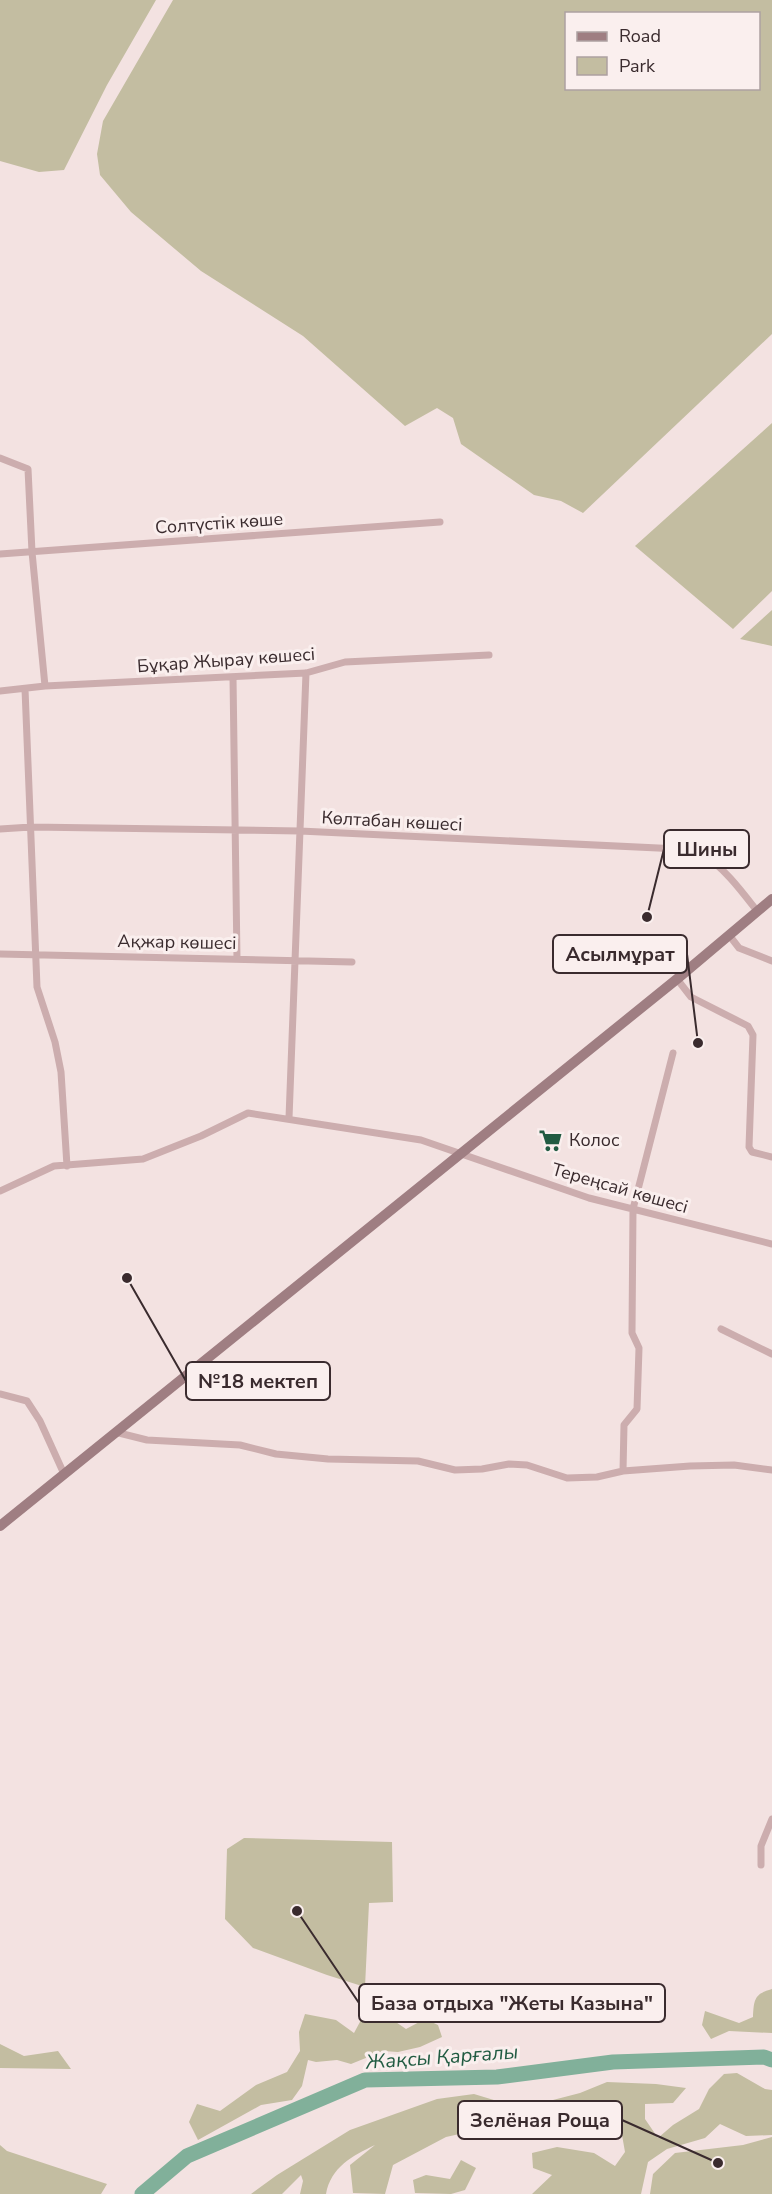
<svg xmlns="http://www.w3.org/2000/svg" width="772" height="2194" viewBox="0 0 772 2194" font-family="'Nunito Sans',sans-serif">
<style>
.green{fill:#c3bda1;fill-rule:evenodd}
.lines{fill:none;stroke-linecap:round;stroke-linejoin:round}
.river{stroke:#81b09a;stroke-width:15}
.street{stroke:#ccadae;stroke-width:7}
.secondary{stroke:#9f7e82;stroke-width:10}
.labels{text-anchor:middle;dominant-baseline:central;stroke-width:6;stroke-linejoin:round;paint-order:stroke}
.street-label{font-size:18px;fill:#3a2b2e;stroke:#faefee}
.poi-label{font-size:18px;fill:#3a2b2e;stroke:#faefee;text-anchor:start}
.water-label{font-size:20px;font-style:italic;fill:#215b42;stroke:#faefee}
.leader{fill:none;stroke:#3a2b2e;stroke-width:2}
.callout-dot{fill:#3a2b2e;stroke:#faefee;stroke-width:2}
.callout{fill:#faefee;stroke:#3a2b2e;stroke-width:2}
.callout-label{font-size:20px;text-anchor:middle;font-weight:bold;fill:#3a2b2e}
</style>
<rect width="100%" height="100%" fill="#f3e2e1"/>
<path class="green" d="M0,0H156L107,85L64,170L39,172L0,161Z
M173,0H772V334L583,513L561,501L534,495L461,444L453,418L437,408L405,426L303,336L201,271L131,212L100,175L97,154L103,121ZM566,14H758V88H566Z
M772,423V591L733,629L635,546Z
M772,610V646L740,639Z
M244,1838L392,1842L393,1902L369,1903L365,1987L327,1975L253,1948L225,1919L227,1849Z
M772,1989V2033L729,2031L711,2039L702,2025L705,2011L739,2023L753,2017C754,2000 754,1994 772,1989Z
M305,2014L336,2020L354,2033L361,2020L387,2016L406,2029L425,2019L438,2025L442,2037L420,2047L398,2052L383,2051L351,2064L337,2060L316,2062L308,2060L302,2086L292,2100L261,2105L198,2140L189,2122L197,2104L220,2111L256,2085L287,2072L300,2051L299,2032Z
M0,2044L24,2056L58,2051L71,2069L0,2068Z
M737,2073L765,2089L772,2090V2135L746,2136L720,2124L705,2138L667,2149L648,2162L641,2194H532L552,2175L533,2168L532,2153L557,2147L594,2153L615,2166L625,2152L622,2135L596,2132L565,2135L555,2121L553,2100L580,2093L607,2082L656,2084L686,2088L673,2103L645,2104V2119L658,2138L673,2125L699,2109L709,2089L724,2074Z
M474,2094L507,2104L482,2129L446,2137L393,2165L385,2194L353,2193L350,2165L375,2145C352,2156 331,2167 326,2194H300L303,2181L301,2175L282,2194H251L277,2175L350,2130L437,2099Z
M772,2137V2194H650L653,2174L675,2153L743,2145Z
M0,2145L7,2151L107,2184L101,2194H0Z
M461,2160L476,2168L465,2190L451,2194L415,2193L413,2180L426,2175L450,2179Z"/>
<g class="lines">
<path class="river" d="M142,2194L187,2156L365,2080L497,2077L613,2062L764,2057L772,2060"/>
<path class="street" d="M0,458L28,469L32,552L45,686
M0,554L440,522
M233,677L237,959
M25,689L37,987L55,1042L61,1072L67,1166
M0,691L45,686L306,673L345,662L489,655
M0,829L31,827L300,831L679,849C687,851 696,851 703,855C723,866 743,893 757,911
M729,935L739,948L772,961
M0,954L352,962
M677,979L691,997L748,1026L753,1035L749,1147L752,1152L772,1157
M289,1118L306,673
M0,1191L54,1166L143,1159L201,1136L248,1113L421,1140L589,1198L772,1244
M721,1329L772,1354
M0,1394L27,1401L40,1421L64,1474
M115,1432L147,1440L240,1445L276,1454L328,1459L418,1461L455,1470L482,1469L509,1464L527,1465L567,1478L597,1477L623,1471L624,1425L637,1409L639,1348L632,1333L633,1209L673,1053
M623,1471L690,1466L734,1465L772,1470
M761,1865V1846L772,1819"/>
<path class="secondary" d="M0,1526L677,979L772,899"/>
</g>
<defs>
<symbol id="supermarket-bare" viewBox="-9 -9 18 18"><path d="M-6-5.5h2.5l.6 2H6L4.5 2H-2.5L-4.4-4H-6ZM-1.5 3.2a1.3 1.3 0 1 0 .1 0ZM3 3.2a1.3 1.3 0 1 0 .1 0Z" fill="#215b42" stroke="#faefee" stroke-width="2.5" paint-order="stroke"/></symbol>
</defs>
<g fill-rule="evenodd">
<use href="#supermarket-bare" x="534" y="1124" width="33" height="33"/>
</g>
<g class="labels">
<g class="street-label">
<text transform="translate(219 523) rotate(-4)">Солтүстік көше</text>
<text transform="translate(226 660) rotate(-4)">Бұқар Жырау көшесі</text>
<text transform="translate(392 821) rotate(3)">Көлтабан көшесі</text>
<text transform="translate(177 942) rotate(1)">Ақжар көшесі</text>
<text transform="translate(620 1188) rotate(16)">Тереңсай көшесі</text>
</g>
<g class="poi-label">
<text x="569" y="1140">Колос</text>
</g>
<g class="water-label">
<text transform="translate(442 2057) rotate(-4)">Жақсы Қарғалы</text>
</g>
</g>
<path class="leader" d="M647 917L664 849M698 1043L687 954M127 1278L186 1381M297 1911L359 2003M718 2163L622 2120"/>
<g class="callout-dot">
<circle cx="647" cy="917" r="6"/>
<circle cx="698" cy="1043" r="6"/>
<circle cx="127" cy="1278" r="6"/>
<circle cx="297" cy="1911" r="6"/>
<circle cx="718" cy="2163" r="6"/>
</g>
<g class="callout">
<rect x="664" y="830" width="85" height="38" rx="6"/>
<rect x="553" y="935" width="134" height="38" rx="6"/>
<rect x="186" y="1362" width="144" height="38" rx="6"/>
<rect x="359" y="1984" width="306" height="38" rx="6"/>
<rect x="458" y="2101" width="164" height="38" rx="6"/>
</g>
<g class="callout-label">
<text x="707" y="856">Шины</text>
<text x="620" y="961">Асылмұрат</text>
<text x="258" y="1388">№18 мектеп</text>
<text x="512" y="2010">База отдыха "Жеты Казына"</text>
<text x="540" y="2127">Зелёная Роща</text>
</g>
<rect x="565" y="12" width="195" height="78" fill="#faefee" stroke="#ada1a1" stroke-width="1.5"/>
<rect x="577" y="32" width="30" height="9" fill="#9f7e82" stroke="#ada1a1" stroke-width="1.5"/>
<text x="619" y="42" font-size="18" fill="#3a2b2e">Road</text>
<rect x="577" y="57" width="30" height="18" fill="#c3bda1" stroke="#ada1a1" stroke-width="1.5"/>
<text x="619" y="72" font-size="18" fill="#3a2b2e">Park</text>
</svg>
